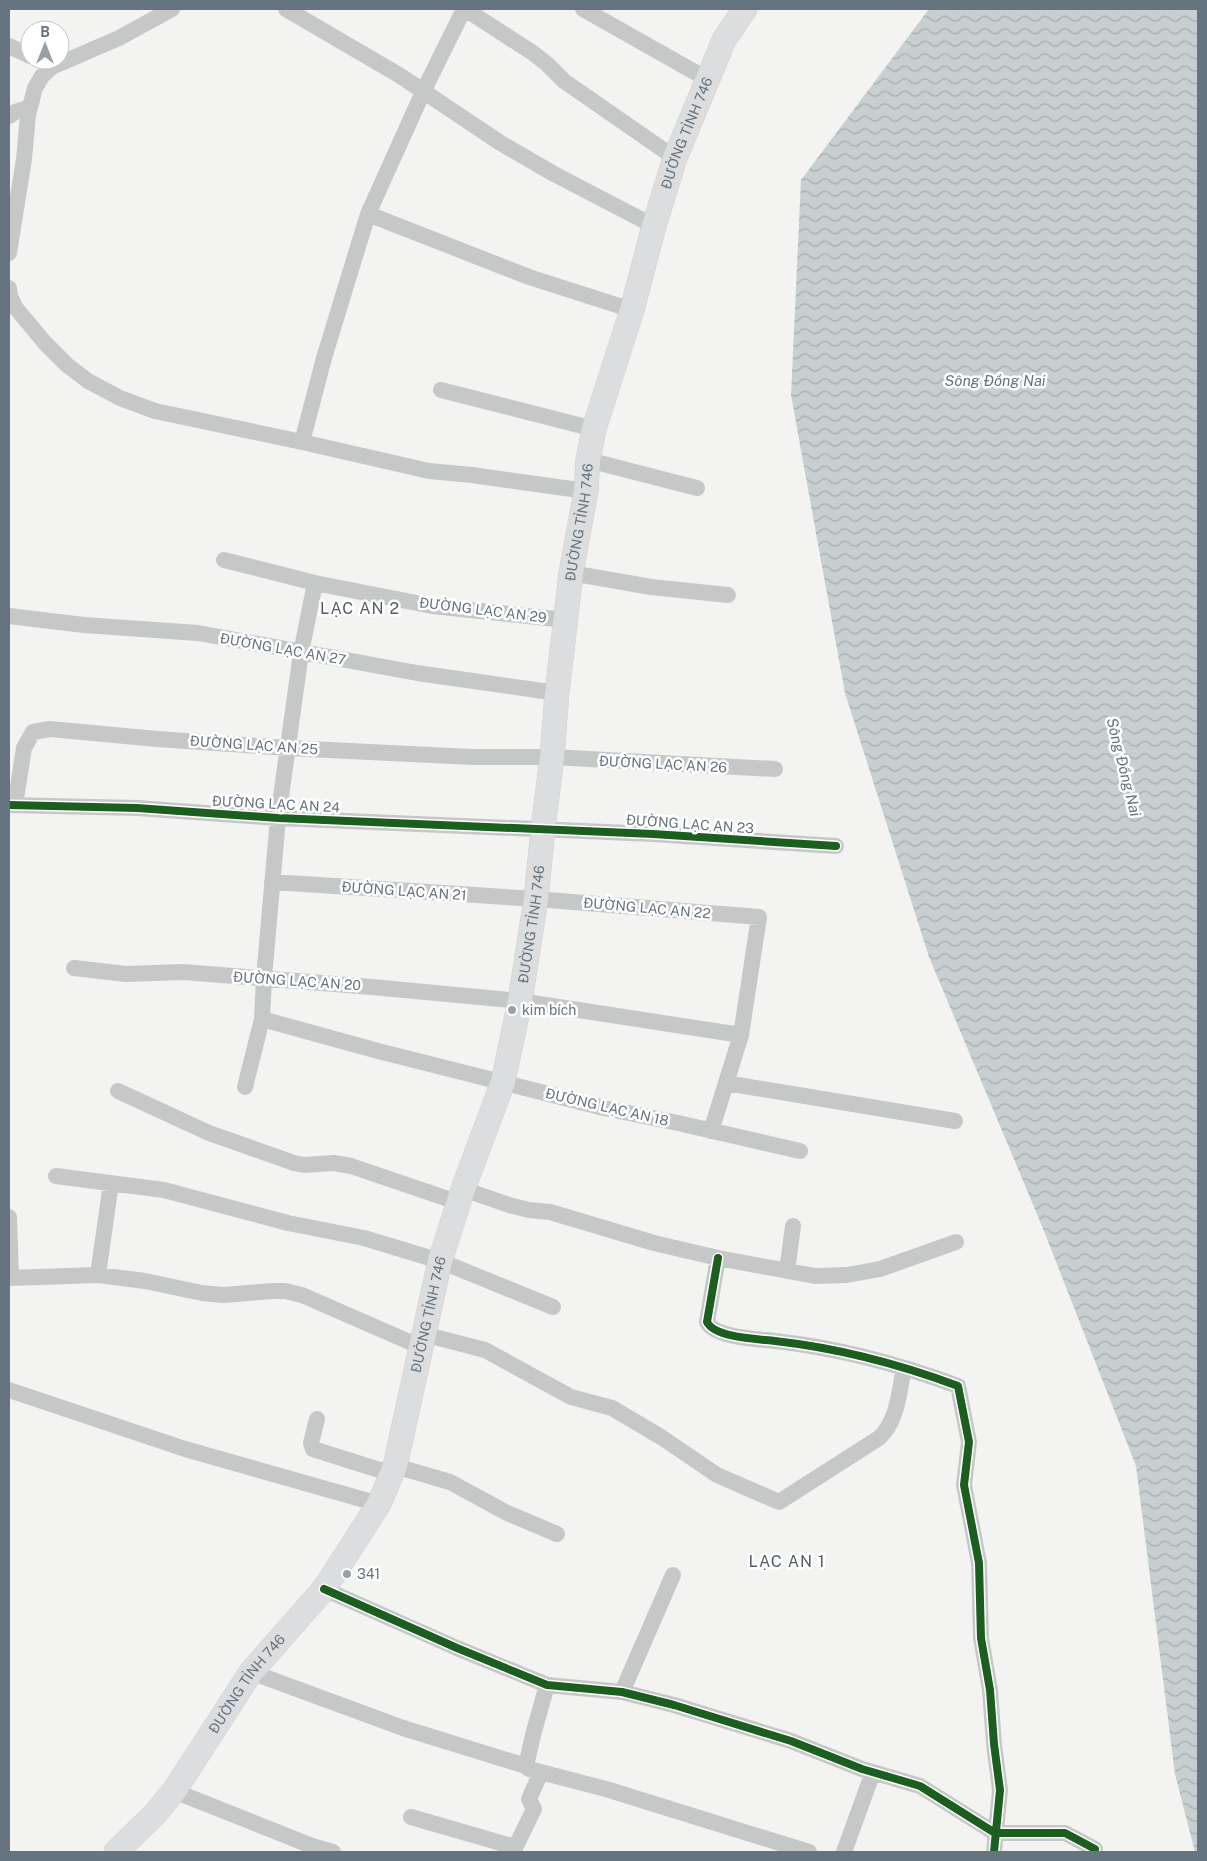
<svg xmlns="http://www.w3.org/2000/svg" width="1207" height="1861" viewBox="0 0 1207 1861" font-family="'Public Sans',sans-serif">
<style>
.water{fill:url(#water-waves)}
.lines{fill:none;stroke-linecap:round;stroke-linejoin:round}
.secondary-casing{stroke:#d0d1d1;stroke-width:25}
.street{stroke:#c6c8c8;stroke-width:16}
.secondary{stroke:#dcddde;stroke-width:24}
.cycleway-casing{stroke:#fff;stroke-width:11}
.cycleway{stroke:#1b5e20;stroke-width:8}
.poi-dot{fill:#97a0a7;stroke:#fff;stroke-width:2}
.labels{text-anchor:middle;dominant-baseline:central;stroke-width:5;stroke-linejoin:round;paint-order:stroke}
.street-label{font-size:14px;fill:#66747f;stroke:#fff}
.poi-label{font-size:14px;fill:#66747f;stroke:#fff;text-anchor:start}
.water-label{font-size:15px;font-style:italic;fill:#62757c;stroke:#fff}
.quarter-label{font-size:16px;letter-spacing:1px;fill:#535d65;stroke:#fff}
</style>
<defs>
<pattern id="water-waves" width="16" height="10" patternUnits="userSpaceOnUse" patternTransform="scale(1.25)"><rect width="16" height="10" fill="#c8cfd1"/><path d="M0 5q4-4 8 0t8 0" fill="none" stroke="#a6adaf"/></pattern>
</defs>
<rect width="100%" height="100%" fill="#f3f3f2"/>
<path class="water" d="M929,9H1198V1852H1195L1175,1774L1136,1466L1042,1226L929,957L845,693L791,395L801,180Z"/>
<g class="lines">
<defs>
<g id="secondary">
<path id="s1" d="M116,1852L155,1814L174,1791L251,1672L324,1589L379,1504L395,1466L440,1261L463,1189L503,1082L520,1001L536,899L543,829L552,757L557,693L571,573L586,491L588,460L594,429L632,310L654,226L675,158L724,40L745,9"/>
</g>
</defs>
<use href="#secondary" class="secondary-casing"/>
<path class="street" d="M286,9L399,75L499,142L554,174L654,226
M465,9L533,53L547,64L564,81L675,158
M583,9L707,79
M9,46L30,56
M9,116L15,112L30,107
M368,214L529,277L632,310
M9,253L24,159L28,115L35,88L42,76L52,67L119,38L172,9
M9,288L10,296L15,307L45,343L67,365L88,381L120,398L155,411L302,442L429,471L472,475L586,491
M441,390L594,429
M302,442L324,358L368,214L423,92L464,9
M588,460L697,488
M224,560L315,583L432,606L566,620
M571,573L651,587L728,595
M9,616L84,625L198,633L417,673L557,693
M9,805L137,808L278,818L653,834L836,846
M15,805L24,748L33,732L50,729L157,739L288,748L472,757H552L775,769
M272,882L536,899L759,917L741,1035L711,1131
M74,968L126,974L183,972L372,987L520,1001L741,1035
M262,1019L378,1051L604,1108L678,1123L800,1151
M726,1083L955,1121
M245,1087L262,1019L264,978L278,818L301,653L315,583
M118,1091L209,1133L294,1163L304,1165L334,1163L351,1166L460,1203
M56,1176L164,1190L288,1223L364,1238L440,1261L553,1307
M463,1189L509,1205L529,1210L550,1212L654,1243L718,1258L815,1276L847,1275L880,1269L956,1242
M9,1217L11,1277
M718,1258L707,1322C715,1338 758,1339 775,1341C838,1348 899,1364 958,1386L969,1442L964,1485L979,1563L981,1638L990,1690L994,1744L1000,1790L994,1852
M787,1271L793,1226
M98,1275L111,1183
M9,1278L98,1275L145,1281L202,1293L223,1295L273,1291H285L302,1295L421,1347
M423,1334L485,1350L571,1397L612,1408L661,1437L717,1475L779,1502L879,1438C898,1421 899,1391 904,1368
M9,1390L185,1449L379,1504
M317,1419L311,1443L313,1449L392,1474
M395,1466L450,1482L507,1513L557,1534
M324,1589L457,1648L547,1685L622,1692L674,1705L791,1741L862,1769L920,1786L995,1833H1065L1095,1849
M251,1672L403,1728L526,1766
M547,1685L533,1735L526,1766L529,1769L606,1789L809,1852
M622,1692L673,1575
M174,1791L312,1846L333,1852
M411,1817L515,1847
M513,1852L534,1809L529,1799L541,1772
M844,1852L873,1772"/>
<use href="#secondary" class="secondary"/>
<defs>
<path id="cycleway" d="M9,805L137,808L278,818L653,834L836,846
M718,1258L707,1322C715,1338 758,1339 775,1341C838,1348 899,1364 958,1386L969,1442L964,1485L979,1563L981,1638L990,1690L994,1744L1000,1790L994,1852
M324,1589L457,1648L547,1685L622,1692L674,1705L791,1741L862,1769L920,1786L995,1833H1065L1095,1849"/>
</defs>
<use href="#cycleway" class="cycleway-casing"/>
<use href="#cycleway" class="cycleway"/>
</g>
<g class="poi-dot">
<circle cx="512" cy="1010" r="5"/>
<circle cx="347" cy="1574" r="5"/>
</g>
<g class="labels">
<g class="street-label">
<text stroke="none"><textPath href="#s1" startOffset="1849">ĐƯỜNG TỈNH 746</textPath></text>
<text stroke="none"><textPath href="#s1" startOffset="1444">ĐƯỜNG TỈNH 746</textPath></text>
<text transform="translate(483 610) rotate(7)">ĐƯỜNG LẠC AN 29</text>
<text transform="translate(283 649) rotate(10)">ĐƯỜNG LẠC AN 27</text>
<text transform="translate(254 745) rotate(4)">ĐƯỜNG LẠC AN 25</text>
<text transform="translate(663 764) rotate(3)">ĐƯỜNG LẠC AN 26</text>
<text transform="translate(276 804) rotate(3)">ĐƯỜNG LẠC AN 24</text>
<text transform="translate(690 824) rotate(4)">ĐƯỜNG LẠC AN 23</text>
<text transform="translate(404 891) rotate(4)">ĐƯỜNG LẠC AN 21</text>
<text transform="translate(647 908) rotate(5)">ĐƯỜNG LẠC AN 22</text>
<text stroke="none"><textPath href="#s1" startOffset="1039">ĐƯỜNG TỈNH 746</textPath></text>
<text transform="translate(297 981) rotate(4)">ĐƯỜNG LẠC AN 20</text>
<text transform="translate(607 1107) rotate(13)">ĐƯỜNG LẠC AN 18</text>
<text stroke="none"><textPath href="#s1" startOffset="634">ĐƯỜNG TỈNH 746</textPath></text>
<text stroke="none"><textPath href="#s1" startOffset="214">ĐƯỜNG TỈNH 746</textPath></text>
</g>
<g class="poi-label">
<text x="522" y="1010">kim bích</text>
<text x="357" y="1574">341</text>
</g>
<g class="water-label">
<text x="995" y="380">Sông Đồng Nai</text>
<text transform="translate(1124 767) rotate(76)">Sông Đồng Nai</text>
</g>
<g class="quarter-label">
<text x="360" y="608">LẠC AN 2</text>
<text x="787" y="1561">LẠC AN 1</text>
</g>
</g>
<rect width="1207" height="1861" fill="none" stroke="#66747f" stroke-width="20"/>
<g transform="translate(45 45)"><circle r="24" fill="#ffffff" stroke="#c2c7cc"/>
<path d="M0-4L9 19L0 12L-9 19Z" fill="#97a0a7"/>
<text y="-8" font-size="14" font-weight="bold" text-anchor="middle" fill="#66747f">B</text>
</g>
</svg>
